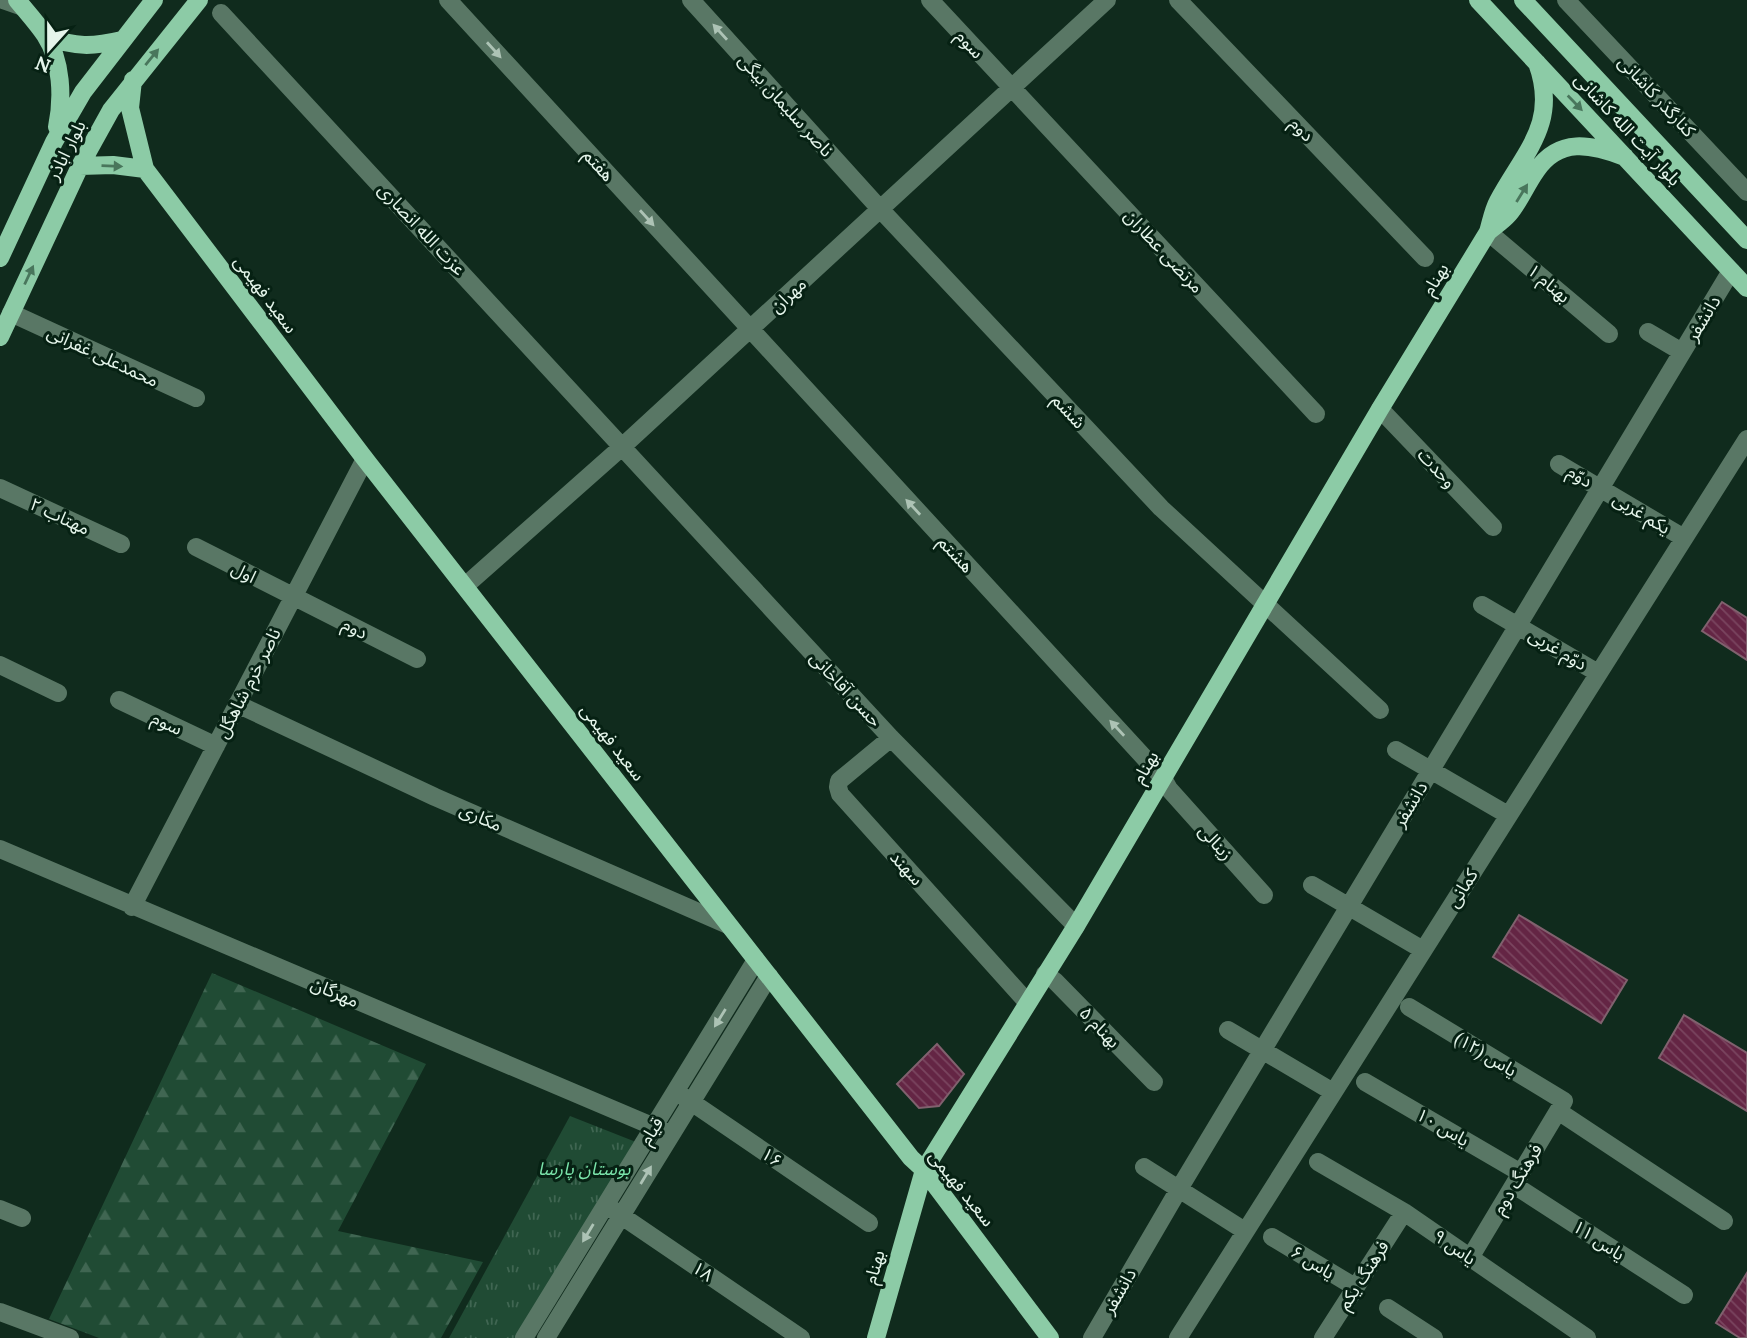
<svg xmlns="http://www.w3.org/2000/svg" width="1747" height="1338" viewBox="0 0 1747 1338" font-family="Lora,'Noto Sans Arabic',serif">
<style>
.forest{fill:url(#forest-firs)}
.park{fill:url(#park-tufts)}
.building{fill:url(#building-back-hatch);stroke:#80616e;stroke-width:2}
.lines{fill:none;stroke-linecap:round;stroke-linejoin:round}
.minor{stroke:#597765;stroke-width:18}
.major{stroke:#8ccba6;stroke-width:18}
.oneway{fill:#adc3b5}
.oneway2{fill:#49765c}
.labels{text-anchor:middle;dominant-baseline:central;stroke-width:6;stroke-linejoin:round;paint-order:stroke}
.street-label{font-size:18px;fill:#e5f5eb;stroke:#062113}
.park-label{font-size:18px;font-style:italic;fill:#7ae4aa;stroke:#062113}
</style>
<defs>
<pattern id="forest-firs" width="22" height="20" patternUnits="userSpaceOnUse" patternTransform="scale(1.75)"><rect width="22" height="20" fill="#204b34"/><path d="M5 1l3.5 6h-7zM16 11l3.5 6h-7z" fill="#406652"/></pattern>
<pattern id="park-tufts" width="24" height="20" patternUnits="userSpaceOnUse" patternTransform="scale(1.75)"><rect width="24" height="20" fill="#204b34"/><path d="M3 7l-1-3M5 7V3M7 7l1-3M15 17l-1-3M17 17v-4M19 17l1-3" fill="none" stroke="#406652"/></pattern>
<pattern id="building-back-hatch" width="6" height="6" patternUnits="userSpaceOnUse" patternTransform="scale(1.75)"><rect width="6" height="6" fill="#642544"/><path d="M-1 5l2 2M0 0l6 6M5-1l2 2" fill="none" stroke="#7a455f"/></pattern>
</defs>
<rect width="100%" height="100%" fill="#102b1d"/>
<path class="forest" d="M212,973L426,1064L338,1231L483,1262L441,1338H99L49,1319Z"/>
<path class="park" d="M570,1116L641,1144L522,1338H449Z"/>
<path class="building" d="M1722,602L1747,618V660L1702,631Z
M1519,915L1627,980L1601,1023L1493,957Z
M1684,1015L1747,1053V1111L1659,1058Z
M937,1044L964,1074L939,1106L919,1108L897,1084Z
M1747,1273V1338H1740L1716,1323Z"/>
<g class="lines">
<path class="minor" d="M3,0L23,7
M448,0L1163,778L1169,789L1264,895
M691,0L881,210L1161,508L1380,710
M930,0L1316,414
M1178,0L1425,258
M1566,0L1747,192
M221,13L891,738L1076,926
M1488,232L1609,334
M11,313L196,398
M1648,332L1682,352
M1380,409L1493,527
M1559,464L1684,538
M0,488L121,544
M196,547L417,659
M465,586L623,446L1107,0
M1482,605L1598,673
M0,665L58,693
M119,700L216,746
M237,704L435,797L728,925
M891,738L839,781L838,787L840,794L1027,1002
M1396,750L1508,815
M0,849L671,1134
M1312,885L1423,950
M132,907L365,459
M1045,974L1055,981L1154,1082
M1409,1007L1564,1101L1470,1258
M1228,1030L1333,1092
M1365,1082L1521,1173
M684,1097L869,1223
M1558,1111L1724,1221
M1318,1162L1404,1212L1587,1338
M1144,1167L1245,1231
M1514,1185L1684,1295
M0,1209L22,1218
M613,1210L801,1338
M1272,1237L1355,1287
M1388,1308L1434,1338
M0,1312L70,1338
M524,1338L756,960
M546,1338L769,976
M1092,1338L1179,1189L1731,271
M1178,1338L1747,439
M1323,1338L1404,1212"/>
<path class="major" d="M17,0C26,11 37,23 45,35C62,61 63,98 57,127
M1478,0L1747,288
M1523,0L1747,240
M47,37C76,47 92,47 122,40
M133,80L130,108L145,169L365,459L911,1158L924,1170L1050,1338
M80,166L113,165L145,169
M1488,232C1495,226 1503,221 1509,214C1520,201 1526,185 1536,171C1559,137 1591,144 1625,157
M0,258L54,142L83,92L154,0
M0,337L80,166L111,110L199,0
M876,1338L924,1170L1076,926L1380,409L1488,232C1491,222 1493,210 1498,201C1525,151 1559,123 1537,63"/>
</g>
<defs><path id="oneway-solid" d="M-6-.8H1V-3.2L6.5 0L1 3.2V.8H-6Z" transform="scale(1.75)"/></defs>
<g class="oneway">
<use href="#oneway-solid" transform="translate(720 32) rotate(-132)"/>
<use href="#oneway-solid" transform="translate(494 50) rotate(48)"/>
<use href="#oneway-solid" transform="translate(647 218) rotate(48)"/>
<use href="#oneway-solid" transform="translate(913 507) rotate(-133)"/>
<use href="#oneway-solid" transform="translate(1117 728) rotate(-133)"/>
<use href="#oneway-solid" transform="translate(720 1018) rotate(122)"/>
<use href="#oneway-solid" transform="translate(646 1175) rotate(-59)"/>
<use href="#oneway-solid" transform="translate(588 1233) rotate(121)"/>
</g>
<g class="oneway2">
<use href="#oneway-solid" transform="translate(152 57) rotate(-51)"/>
<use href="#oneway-solid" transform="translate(1575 103) rotate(46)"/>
<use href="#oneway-solid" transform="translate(112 166) rotate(2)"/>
<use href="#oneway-solid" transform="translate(1522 193) rotate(-58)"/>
<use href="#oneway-solid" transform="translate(29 275) rotate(-65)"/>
</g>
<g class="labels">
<g class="street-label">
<text transform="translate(970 44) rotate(47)">سوم</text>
<text transform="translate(1657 96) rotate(47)">کنارگذر کاشانی</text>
<text transform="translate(786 105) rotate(48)">ناصر سلیمان بیگی</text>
<text transform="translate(1302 129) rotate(46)">دوم</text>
<text transform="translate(1628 129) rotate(47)">بلوار آیت الله کاشانی</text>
<text transform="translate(66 150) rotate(-63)">بلوار اباذر</text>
<text transform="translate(599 165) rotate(48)">هفتم</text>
<text transform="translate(422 229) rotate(47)">عزت الله انصاری</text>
<text transform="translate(1164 251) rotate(47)">مرتضی عطاران</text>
<text transform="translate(1435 279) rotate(-59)">بهنام</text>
<text transform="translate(1549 283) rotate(40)">بهنام ۱</text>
<text transform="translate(266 294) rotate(53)">سعید فهیمی</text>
<text transform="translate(788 295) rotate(-43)">مهران</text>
<text transform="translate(1703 318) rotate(-59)">دانشفر</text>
<text transform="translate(103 356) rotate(25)">محمدعلی غفرانی</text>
<text transform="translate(1069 411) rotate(47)">ششم</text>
<text transform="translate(1437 468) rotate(47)">وحدت</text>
<text transform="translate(1580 476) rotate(31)">دوّم</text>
<text transform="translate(1642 513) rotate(31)">یکم غربی</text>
<text transform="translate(60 516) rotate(25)">مهتاب ۲</text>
<text transform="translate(956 554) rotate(47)">هشتم</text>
<text transform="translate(244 572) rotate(27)">اول</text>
<text transform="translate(355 628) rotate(27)">دوم</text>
<text transform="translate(1558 649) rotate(31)">دوّم غربی</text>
<text transform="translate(248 683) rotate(-63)">ناصر خرم شاهگل</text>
<text transform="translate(846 689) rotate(47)">حسن آقاخانی</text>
<text transform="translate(167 723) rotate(25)">سوم</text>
<text transform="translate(613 742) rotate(52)">سعید فهیمی</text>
<text transform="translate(1145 767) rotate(-60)">بهنام</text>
<text transform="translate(1410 804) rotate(-59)">دانشفر</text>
<text transform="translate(481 817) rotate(24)">مکاری</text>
<text transform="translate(1216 842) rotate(48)">زینالی</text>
<text transform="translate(907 868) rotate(48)">سهند</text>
<text transform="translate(1462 888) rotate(-58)">کمانی</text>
<text transform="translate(335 992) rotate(23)">مهرگان</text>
<text transform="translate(1100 1027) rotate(46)">بهنام ۵</text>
<text transform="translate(1486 1054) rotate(31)">یاس (۱۲)</text>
<text transform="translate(1443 1127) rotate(30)">یاس ۱۰</text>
<text transform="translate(651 1131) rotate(-58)">قیام</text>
<text transform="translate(772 1157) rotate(34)">۱۶</text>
<text transform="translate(1517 1179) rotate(-59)">فرهنگ دوم</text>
<text transform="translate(962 1188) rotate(51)">سعید فهیمی</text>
<text transform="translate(1599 1240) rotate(33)">یاس ۱۱</text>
<text transform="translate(1455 1247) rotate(35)">یاس ۹</text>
<text transform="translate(1313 1262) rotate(31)">یاس ۶</text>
<text transform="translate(874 1267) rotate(-74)">بهنام</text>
<text transform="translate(703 1271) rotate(34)">۱۸</text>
<text transform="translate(1363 1275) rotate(-57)">فرهنگ یکم</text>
<text transform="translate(1119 1291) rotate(-60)">دانشفر</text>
</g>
<g class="park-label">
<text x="584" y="1168">بوستان پارسا</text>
</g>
</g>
<g transform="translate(49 49) rotate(201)" stroke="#062113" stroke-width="5" paint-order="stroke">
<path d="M0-5L12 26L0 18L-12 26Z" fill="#e5f5eb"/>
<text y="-10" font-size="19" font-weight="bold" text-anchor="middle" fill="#e5f5eb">N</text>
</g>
</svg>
